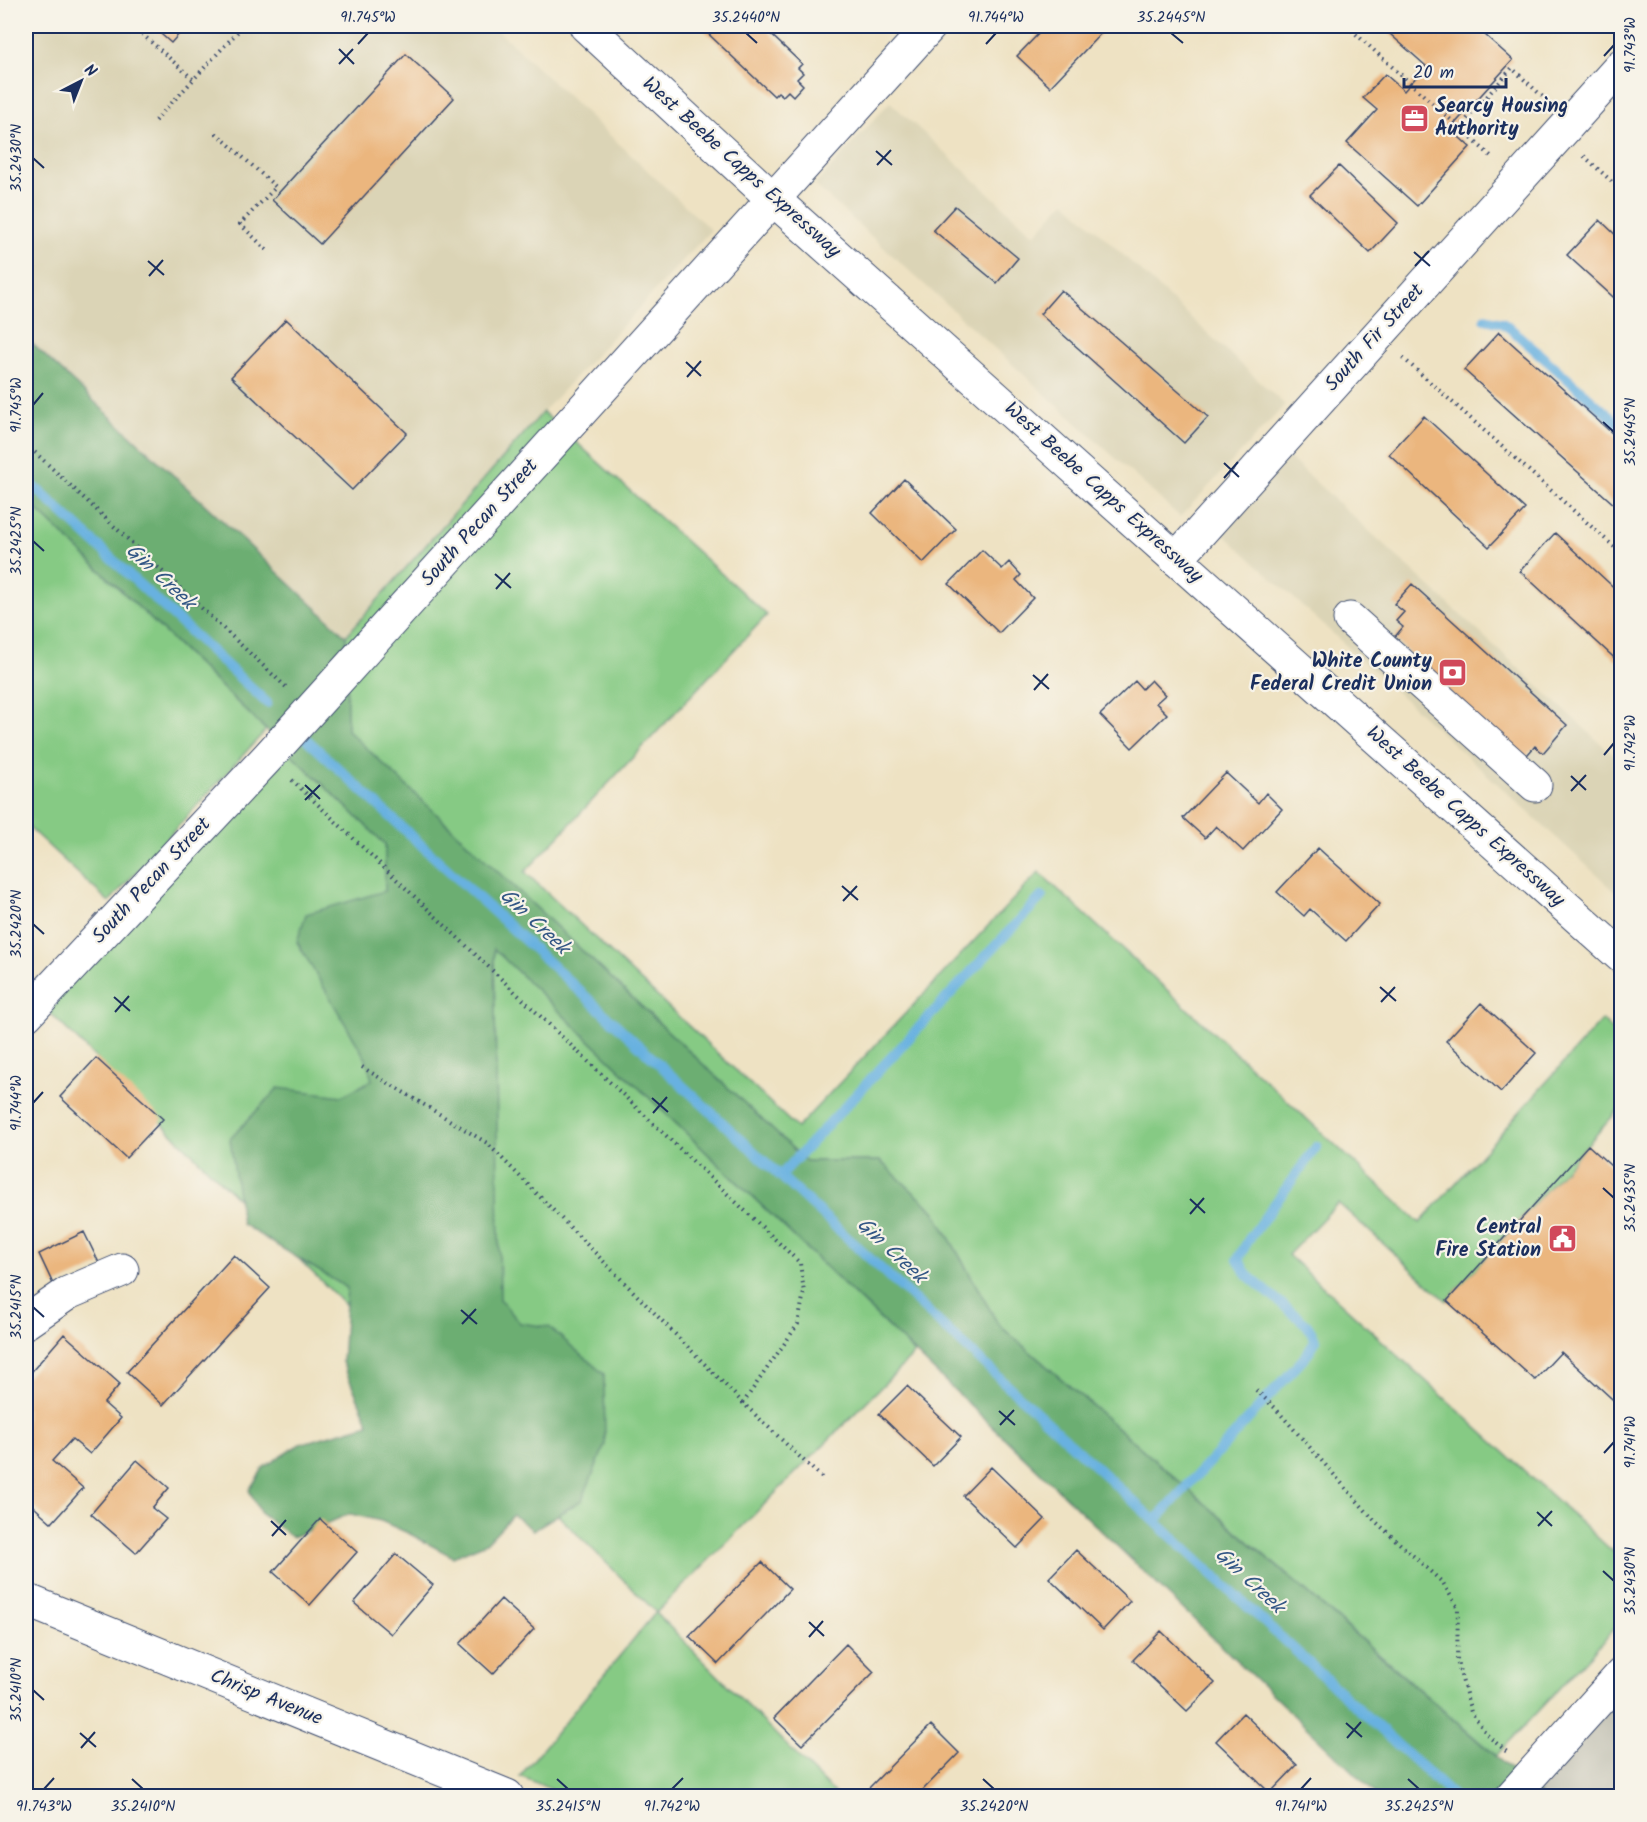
<svg xmlns="http://www.w3.org/2000/svg" width="1647" height="1822" viewBox="0 0 1647 1822" font-family="Kalam,sans-serif">
<style>
.built{fill:#dbd4b6}
.industrial{fill:#c6c5b8}
.green{fill:#86ca84;stroke:#507c71;stroke-width:1.5}
.forest{fill:#6cae72;stroke:#446e68;stroke-width:1.5}
.lines{fill:none;stroke-linecap:round;stroke-linejoin:round}
.stream{stroke:#68b1e0;stroke-width:10}
.building{fill:#ebb67e}
.minor-casing{stroke:#3b4a6d;stroke-width:35}
.major-casing{stroke:#3b4a6d;stroke-width:35}
.path{stroke:#3b4a6d;stroke-width:4;stroke-dasharray:1.5 4.5;stroke-linecap:butt}
.minor{stroke:#fff;stroke-width:33}
.major{stroke:#fff;stroke-width:33}
.ticks{fill:none;stroke:#1b2f5e;stroke-width:2}
.labels{text-anchor:middle;dominant-baseline:central;stroke-width:4.5;stroke-linejoin:round;paint-order:stroke}
.poi-label{font-size:20px;font-weight:bold;fill:#1b2f5e;stroke:#f7f3e8;text-anchor:end}
.street-label{font-size:20px;fill:#1b2f5e;stroke:#f7f3e8}
.water-label{font-size:21px;font-style:italic;fill:#325685;stroke:#f7f3e8}
.neatline{fill:none;stroke:#1b2f5e;stroke-width:2}
.ticks-label{font-size:15px;text-anchor:middle;fill:#1b2f5e}
</style>
<rect width="100%" height="100%" fill="#f7f3e8"/>
<filter id="ink" filterUnits="userSpaceOnUse"><feTurbulence type="fractalNoise" baseFrequency=".0167" numOctaves="2"/><feDisplacementMap in="SourceGraphic" scale="12" xChannelSelector="R" yChannelSelector="G"/><feConvolveMatrix kernelMatrix="1 2 1 2 8 2 1 2 1" color-interpolation-filters="sRGB"/></filter>
<filter id="wash" filterUnits="userSpaceOnUse"><feTurbulence type="fractalNoise" baseFrequency=".008" numOctaves="4" result="noise"/><feDisplacementMap in="SourceGraphic" scale="24" xChannelSelector="R" yChannelSelector="G"/><feGaussianBlur stdDeviation="1.35" result="paint"/><feColorMatrix in="noise" values="0 0 0 0 0 0 0 0 0 0 0 0 0 0 0 0 0 1.4 0 .05"/><feComposite in="paint" operator="in"/></filter>
<g filter="url(#wash)">
<rect width="100%" height="100%" fill="#eee2c3"/>
<path class="built" d="M26,26H493L711,230L543,412L346,636L26,338Z
M890,102L1034,235L1065,201L1285,405L1180,517L815,185Z
M1284,453L1621,762V890L1618,894L1217,528Z"/>
<path class="industrial" d="M1621,1688V1796H1541L1532,1788Z"/>
<path class="green" d="M543,412L767,615L525,872L797,1128L1039,872L1420,1223L1602,1020L1621,1038V1107L1447,1301L1338,1203L1288,1255L1621,1559V1622L1496,1756L998,1324L934,1211L880,1161H806L347,730L346,636Z
M26,499L266,730L109,902L26,825Z
M287,750L915,1353L656,1613L837,1796H567L520,1776L656,1612L45,1008Z"/>
<path class="forest" d="M26,338L346,636L347,730L806,1161H880L934,1211L998,1324L1541,1796H1378L494,949L500,1299L520,1323L549,1327L604,1374L605,1445L582,1500L533,1530L513,1515L486,1543L453,1557L410,1534L381,1521L350,1514L292,1537L261,1514L249,1490L264,1467L300,1444L369,1424L342,1362L347,1288L242,1224L230,1139L278,1088L342,1096L372,1080L366,1059L297,942L306,914L385,891V844L26,499Z"/>
<g class="lines">
<path class="stream" d="M1485,319L1502,323L1511,329L1622,427
M26,479L267,703
M303,736L1453,1796
M780,1176L1042,896
M1155,1521L1306,1356L1316,1340L1307,1325L1247,1275L1238,1259L1249,1239L1317,1146"/>
</g>
<g id="blocks">
<path class="building" d="M152,26H186L171,43Z
M700,26H762L802,64L798,68L803,73L797,79L803,85L793,96L788,91L783,96L778,92L774,96Z
M1046,26H1097L1103,31L1050,87L1017,56Z
M1397,26H1475L1513,60L1450,129L1470,147L1417,206L1347,143L1377,110L1363,98L1385,74L1404,91L1426,66L1390,34Z
M406,54L454,98L320,244L272,200Z
M1339,166L1398,223L1370,253L1310,195Z
M955,206L1018,258L997,283L933,230Z
M1600,220L1622,241V305L1567,255Z
M1061,290L1208,417L1184,443L1040,314Z
M286,319L407,433L352,490L231,377Z
M1499,332L1622,442V500L1616,506L1464,370Z
M1424,416L1525,509L1489,547L1389,454Z
M904,479L956,529L923,563L872,513Z
M1555,533L1622,595V665L1520,571Z
M982,550L1002,569L1009,562L1021,575L1016,580L1033,598L999,633L949,584Z
M1412,584L1567,725L1543,753L1535,746L1521,762L1394,638L1403,627L1396,621L1404,612L1394,604Z
M1151,680L1165,695L1156,703L1167,714L1132,748L1100,715L1135,681L1142,689Z
M1226,773L1258,803L1266,793L1282,809L1243,851L1216,826L1205,838L1183,818Z
M1318,848L1380,904L1346,941L1310,909L1304,916L1277,892Z
M1481,1003L1536,1053L1501,1092L1446,1041Z
M96,1058L163,1119L126,1158L60,1097Z
M1588,1145L1622,1176V1408L1561,1352L1535,1380L1447,1301Z
M84,1232L100,1265L54,1286L39,1254Z
M234,1255L270,1288L163,1405L127,1372Z
M64,1334L120,1384L104,1403L121,1418L90,1454L72,1439L52,1461L83,1488L52,1523L26,1500V1378Z
M907,1386L961,1437L933,1466L879,1414Z
M137,1460L169,1488L152,1508L166,1519L136,1553L91,1514Z
M991,1467L1045,1519L1017,1548L963,1496Z
M320,1519L357,1552L310,1605L273,1572Z
M1076,1550L1130,1601L1103,1630L1049,1578Z
M396,1554L433,1585L391,1634L354,1603Z
M762,1562L790,1589L718,1664L689,1636Z
M501,1599L534,1629L493,1674L460,1644Z
M1161,1631L1215,1683L1187,1711L1133,1660Z
M846,1644L874,1672L802,1745L774,1718Z
M1243,1713L1297,1765L1270,1793L1216,1741Z
M931,1725L959,1753L917,1796H861Z"/>
</g>
</g>
<g filter="url(#ink)">
<use href="#blocks" fill-opacity="0" stroke="#3b4a6d" stroke-width="1.5"/>
<g class="lines">
<defs>
<path id="minor" d="M1176,559L1622,65
M1350,619L1535,785
M26,1015L268,757L930,26
M26,1322L68,1293L122,1270
M26,1600L507,1796
M1512,1796L1622,1674"/>
<path id="major" d="M586,26L772,198L1622,957"/>
</defs>
<use href="#minor" class="minor-casing"/>
<use href="#major" class="major-casing"/>
<path class="path" d="M133,26L193,79
M1347,26L1492,157
M155,121L243,26
M1459,128L1512,68L1545,99
M216,133L276,187L240,224L267,250
M1584,156L1622,191
M1403,358L1622,554
M26,444L286,687
M292,780L800,1263L804,1292L798,1324L743,1403L822,1478
M362,1067L487,1143L743,1403
M1256,1390L1276,1409L1375,1521L1443,1583L1458,1608L1457,1661L1471,1712L1488,1736L1507,1752"/>
<use href="#minor" class="minor"/>
<use href="#major" class="major"/>
</g>
</g>
<path class="ticks" d="M746,33L757,43M1171,33L1183,43M358,44L368,33M986,44L996,33M339,49L354,64M1604,56L1614,45M339,64L353,49M876,151L892,165M33,158L44,168M877,165L891,150M1414,252L1430,266M148,261L164,275M1415,266L1429,251M149,276L163,260M686,362L701,376M687,377L701,361M33,405L43,393M1603,422L1614,432M1224,463L1239,477M1224,478L1238,462M33,541L44,551M495,574L511,588M496,589L510,573M1033,675L1049,689M1034,690L1048,674M1604,755L1614,743M1571,776L1586,790M305,785L320,799M1571,791L1586,775M305,800L320,785M842,886L858,900M843,901L857,886M33,924L44,934M1380,987L1396,1001M114,997L130,1011M1381,1002L1395,987M115,1012L129,996M652,1098L668,1112M33,1103L43,1092M653,1113L667,1097M1603,1188L1614,1198M1190,1199L1205,1213M1190,1214L1204,1198M33,1307L44,1317M461,1310L477,1324M462,1324L476,1309M999,1411L1015,1425M1000,1425L1014,1410M1604,1453L1614,1442M1537,1512L1552,1526M271,1521L286,1535M1538,1526L1552,1511M272,1536L286,1520M1603,1571L1614,1581M809,1622L824,1636M809,1637L823,1621M33,1690L44,1700M1346,1723L1362,1737M80,1733L96,1747M1347,1738L1361,1722M81,1748L95,1732M132,1779L143,1789M557,1779L568,1789M983,1779L994,1789M1408,1779L1419,1789M44,1789L54,1778M672,1789L683,1778M1301,1789L1311,1778"/>
<defs>
<symbol id="office-square" viewBox="-11 -11 22 22"><rect x="-9" y="-9" width="18" height="18" rx="4" fill="#d1495b" stroke="#f7f3e8"/><path d="M-6-3h4V-5.5h4V-3h4V5H-6ZM-1-4.5V-3h2v-1.5ZM-6 0V1H6V0Z" fill="#fff"/></symbol>
<symbol id="bank-square" viewBox="-11 -11 22 22"><rect x="-9" y="-9" width="18" height="18" rx="4" fill="#d1495b" stroke="#f7f3e8"/><path d="M-6-4H6V4H-6ZM0-2.3a2.3 2.3 0 1 0 0 4.6a2.3 2.3 0 1 0 0-4.6Z" fill="#fff"/></symbol>
<symbol id="civic-square" viewBox="-11 -11 22 22"><rect x="-9" y="-9" width="18" height="18" rx="4" fill="#d1495b" stroke="#f7f3e8"/><path d="M-.6-6.5H3V-4.5H.6V-3L4-1V1h2V6H-6V1h2V-1L-.6-3ZM-1.2 2.5V6h2.4V2.5Z" fill="#fff"/></symbol>
</defs>
<g fill-rule="evenodd">
<use href="#office-square" x="1398" y="102" width="33" height="33"/>
<use href="#bank-square" x="1436" y="656" width="33" height="33"/>
<use href="#civic-square" x="1546" y="1222" width="33" height="33"/>
</g>
<g class="labels">
<g class="poi-label">
<text x="1435" y="107" text-anchor="start">Searcy Housing<tspan x="1435" dy="23">Authority</tspan></text>
<text x="1432" y="662">White County<tspan x="1432" dy="23">Federal Credit Union</tspan></text>
<text x="1541" y="1228">Central<tspan x="1541" dy="23">Fire Station</tspan></text>
</g>
<g class="street-label">
<text transform="translate(741 168) rotate(42)">West Beebe Capps Expressway</text>
<text transform="translate(1375 338) rotate(-48)">South Fir Street</text>
<text transform="translate(1103 493) rotate(42)">West Beebe Capps Expressway</text>
<text transform="translate(480 523) rotate(-48)">South Pecan Street</text>
<text transform="translate(1465 817) rotate(42)">West Beebe Capps Expressway</text>
<text transform="translate(152 881) rotate(-47)">South Pecan Street</text>
<text transform="translate(266 1698) rotate(22)">Chrisp Avenue</text>
</g>
<g class="water-label">
<text transform="translate(160 577) rotate(43)">Gin Creek</text>
<text transform="translate(534 922) rotate(43)">Gin Creek</text>
<text transform="translate(891 1251) rotate(43)">Gin Creek</text>
<text transform="translate(1249 1581) rotate(43)">Gin Creek</text>
</g>
</g>
<rect width="1647" height="1822" fill="none" stroke="#f7f3e8" stroke-width="66"/>
<g transform="translate(81 81) rotate(42)" stroke="#f7f3e8" stroke-width="4.5" paint-order="stroke">
<path d="M0-4.5L10 22L0 15L-10 22Z" fill="#1b2f5e"/>
<text y="-9" font-size="16" font-weight="bold" text-anchor="middle" fill="#1b2f5e">N</text>
</g>
<path d="M1404 78v9h102v-9" fill="none" stroke="#1b2f5e" stroke-width="3"/>
<text x="1413" y="78" font-size="18" fill="#1b2f5e" stroke="#f7f3e8" stroke-width="4.5" paint-order="stroke">20 m</text>
<rect x="33" y="33" width="1581" height="1756" class="neatline"/>
<g class="ticks-label">
<text x="368" y="22">91.745°W</text>
<text x="746" y="22">35.2440°N</text>
<text x="996" y="22">91.744°W</text>
<text x="1171" y="22">35.2445°N</text>
<text transform="translate(1630 45) rotate(-90)" y="5">91.743°W</text>
<text transform="translate(16 158) rotate(-90)" y="5">35.2430°N</text>
<text transform="translate(16 405) rotate(-90)" y="5">91.745°W</text>
<text transform="translate(1630 432) rotate(-90)" y="5">35.2445°N</text>
<text transform="translate(16 541) rotate(-90)" y="5">35.2425°N</text>
<text transform="translate(1630 743) rotate(-90)" y="5">91.742°W</text>
<text transform="translate(16 924) rotate(-90)" y="5">35.2420°N</text>
<text transform="translate(16 1103) rotate(-90)" y="5">91.744°W</text>
<text transform="translate(1630 1198) rotate(-90)" y="5">35.2435°N</text>
<text transform="translate(16 1307) rotate(-90)" y="5">35.2415°N</text>
<text transform="translate(1630 1442) rotate(-90)" y="5">91.741°W</text>
<text transform="translate(1630 1581) rotate(-90)" y="5">35.2430°N</text>
<text transform="translate(16 1690) rotate(-90)" y="5">35.2410°N</text>
<text x="44" y="1811">91.743°W</text>
<text x="143" y="1811">35.2410°N</text>
<text x="568" y="1811">35.2415°N</text>
<text x="672" y="1811">91.742°W</text>
<text x="994" y="1811">35.2420°N</text>
<text x="1301" y="1811">91.741°W</text>
<text x="1419" y="1811">35.2425°N</text>
</g>
</svg>
